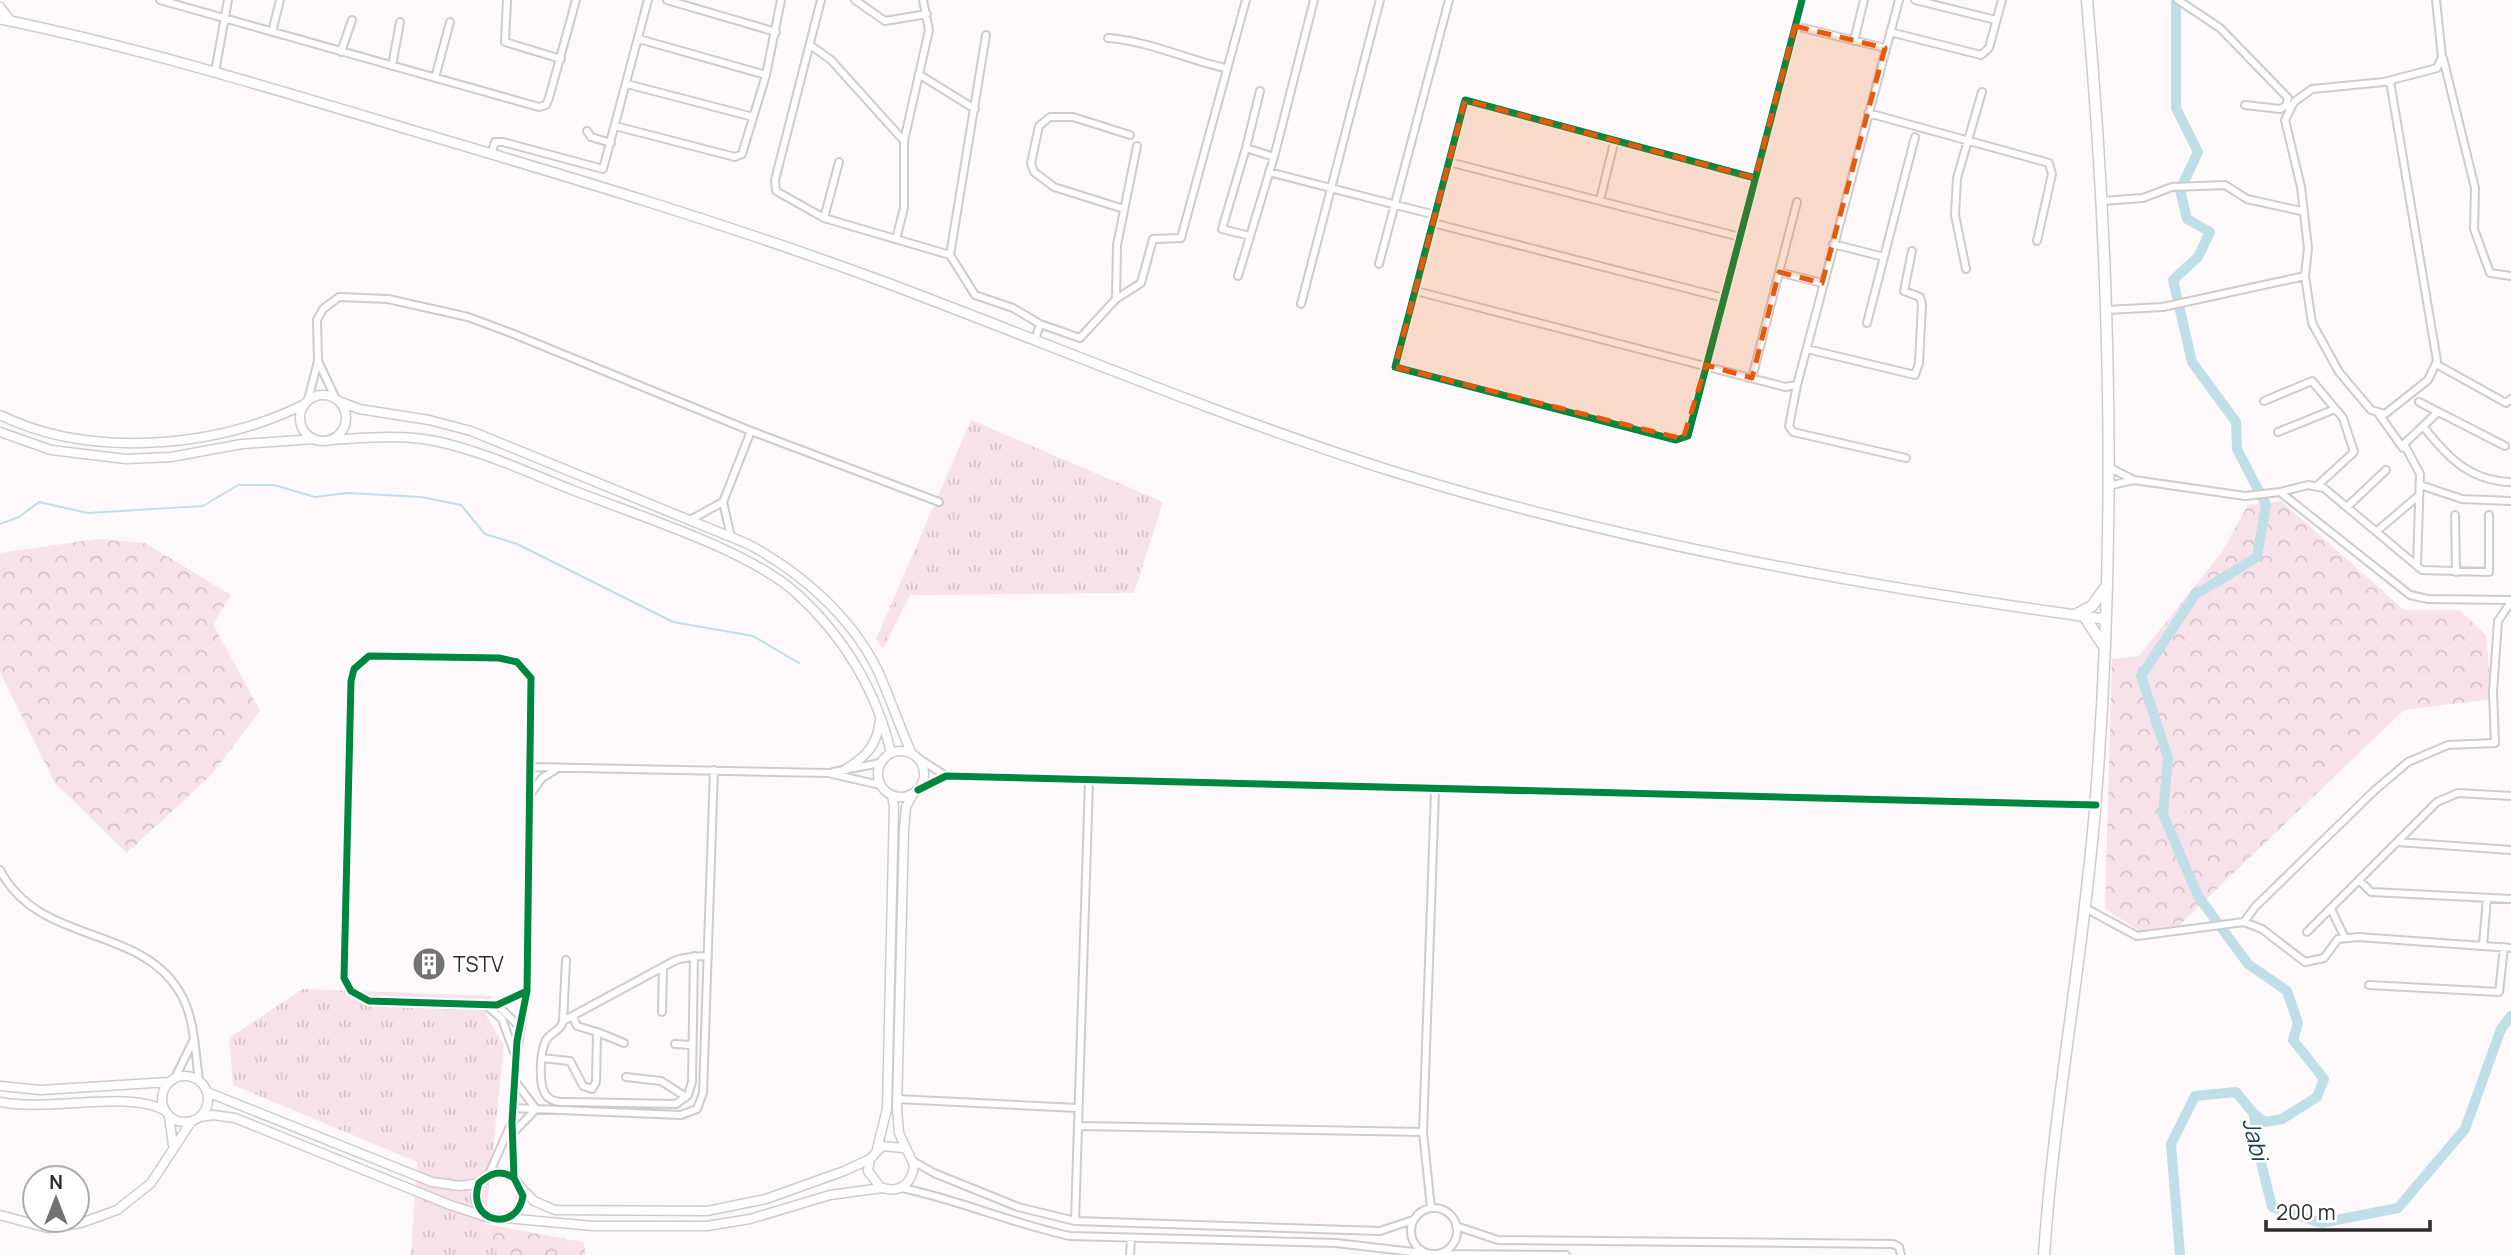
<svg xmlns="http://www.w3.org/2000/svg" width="2511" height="1255" viewBox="0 0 2511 1255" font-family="Manrope,sans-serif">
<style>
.grass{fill:url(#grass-tufts)}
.forest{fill:url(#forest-crowns)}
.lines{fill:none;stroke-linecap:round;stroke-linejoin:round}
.stream{stroke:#bfdee7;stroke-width:2}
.river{stroke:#bfdee7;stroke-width:10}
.minor-casing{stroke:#cecbcc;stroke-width:10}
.tertiary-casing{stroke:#cecbcc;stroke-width:11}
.secondary-casing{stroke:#cecbcc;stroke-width:12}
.primary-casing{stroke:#cecbcc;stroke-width:13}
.minor{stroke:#fffefe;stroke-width:6}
.tertiary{stroke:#fffefe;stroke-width:8}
.secondary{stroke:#fffefe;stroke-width:9}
.primary{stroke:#fffefe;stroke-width:10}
.cycleway-casing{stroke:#fff;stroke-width:11}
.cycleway{stroke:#00873e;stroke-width:7}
.marked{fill:#e8590c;fill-opacity:0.2;stroke:#e8590c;stroke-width:5;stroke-dasharray:14 9;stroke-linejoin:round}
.labels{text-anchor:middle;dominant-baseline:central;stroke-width:5;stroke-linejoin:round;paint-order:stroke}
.poi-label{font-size:21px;fill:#2c2a2a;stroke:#fff;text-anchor:start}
.water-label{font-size:23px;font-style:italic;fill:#18414b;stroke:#fff}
</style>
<defs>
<pattern id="grass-tufts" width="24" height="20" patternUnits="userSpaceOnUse" patternTransform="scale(1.75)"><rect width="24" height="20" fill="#f7e2ea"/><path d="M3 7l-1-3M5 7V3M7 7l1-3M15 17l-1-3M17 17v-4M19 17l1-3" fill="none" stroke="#d4c2c9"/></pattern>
<pattern id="forest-crowns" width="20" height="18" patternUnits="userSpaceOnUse" patternTransform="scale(1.75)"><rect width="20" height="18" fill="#f7e2ea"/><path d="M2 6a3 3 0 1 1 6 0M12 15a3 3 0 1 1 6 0" fill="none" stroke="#d4c2c9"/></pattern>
</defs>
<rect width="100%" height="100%" fill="#fdf9fb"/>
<path class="grass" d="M971,420L1163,502L1134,593L910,595L883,649L876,639Z
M303,989L492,996L485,1013L504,1046L485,1224L498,1255H411L417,1162L233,1085L229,1038Z"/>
<path class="forest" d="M2281,501L2404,610H2459L2486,635L2492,699L2404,710L2176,928L2146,935L2105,909L2112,659L2139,656L2222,552L2248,505Z
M97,539L145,543L231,595L213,624L260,711L211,775L127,853L55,783L0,672V553Z
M485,1224L583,1242L586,1255H498Z"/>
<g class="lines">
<path class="stream" d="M0,524L19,517L39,502L88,513L203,506L238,485H274L315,497L347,493L421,497L461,505L485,534L517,544L673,622L753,636L799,663"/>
<path class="river" d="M2176,0V108L2198,152L2180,190L2187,219L2210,232L2198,257L2173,280L2192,362L2236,422L2237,449L2266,505L2257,557L2195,595L2141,676L2168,758L2163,814L2198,896L2248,964L2287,991L2298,1023L2293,1040L2324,1079L2317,1097L2282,1119L2265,1122L2254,1114
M2180,1255L2171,1144L2195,1096L2236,1092L2254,1114L2256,1142L2272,1207L2321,1223L2398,1208L2465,1129L2501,1029L2511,1016"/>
<defs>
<path id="minor" d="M160,0L539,107L546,105L549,98L576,0
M507,0L505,42L561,59
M667,0L776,32
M821,0L775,180L776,191L824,218L950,255L975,295L1013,308L1040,324L1035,340
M855,0L885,21L927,14
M1915,0L1996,20
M2178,0L2220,28L2288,98L2286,106L2280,109L2245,105
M1795,26L1885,48
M272,32L280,0
M1890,32L1981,55L1989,48L2002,0
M1108,38C1148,41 1186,59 1225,68
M639,39L766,75
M1854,41L1864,0
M810,45L831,60L904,141V208L896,239
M341,52L352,20
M2443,58L2475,188L2474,229L2490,273L2511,276
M392,66L400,22
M215,72L228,0
M920,75L975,109
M435,78L450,22
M2390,81L2437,361L2428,380L2385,414L2371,410L2339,372L2312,323L2305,276L2308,248L2301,187L2285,120L2294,102L2312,89L2384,82L2437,68L2442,57L2436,0
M627,84L753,117
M1260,91L1246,148L1274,157
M1868,113L2049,163L2052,174L2037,241
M615,126L735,157L742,154L766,75L781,0
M587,131L591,137L611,143
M904,141L929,30L923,0
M1246,148L1222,229L1250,236
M491,154L495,142H503L603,169L648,0
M1449,162L1740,237
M1269,172L1435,215
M1755,178L1465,100L1395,367L1676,440L1688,436L1802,0
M1600,200L1615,139
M2102,201L2143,198L2172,187L2225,185L2247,199L2301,211
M1124,209L1054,187L1034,172L1031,163L1039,126L1050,117H1073L1130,135
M824,218L839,162
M1433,223L1724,298
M1833,244L1884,257L1915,137
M950,255L986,35
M1379,264L1449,0
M1966,269L1955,215L1957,178L1982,92
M1779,272L1822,283
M1238,276L1274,157L1314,0
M1416,291L1785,387L1797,385L1899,0
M1116,299L1117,245L1137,146
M1301,304L1380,0
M2106,310L2163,307L2305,276
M1867,323L1884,257
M1040,324L1080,338L1116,299L1141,283L1153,239L1181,238L1246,0
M1807,349L1915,375L1919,363L1922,304L1920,297L1904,291L1912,251
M318,361L335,397
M2436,364L2506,403L2511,399
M1752,378L1797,202
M1797,385L1789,426L1793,432L1906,458
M308,400L318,361L317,320L323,309L339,297L388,299L468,317L511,333L751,431L939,502
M2264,401L2312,381L2343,418L2354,452L2318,485
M2419,402L2505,446
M2378,413L2403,448
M2423,426C2447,457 2470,481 2511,482
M2278,432L2335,409
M2108,467L2134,480L2245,496L2280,492L2410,595L2428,599L2511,600
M2420,485L2462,499L2511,501
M2108,486L2134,480
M2280,492L2308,485L2324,488L2422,570L2489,572V515
M2348,506L2386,470
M2455,515L2456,572
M690,520L723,502
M2377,531L2417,497
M731,537L723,502L751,431
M2417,565L2420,474L2404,444L2438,412
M918,758L946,776
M531,767L828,773L880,785
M833,772L880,763
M918,790L946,776L2096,805
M532,792L542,778L555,770
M2398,842L2511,850
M0,870C39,945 138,924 179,991C195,1016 195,1052 199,1081
M2359,880L2371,892L2511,899
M2087,909L2137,936L2244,922L2255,907L2374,791L2408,762L2448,745L2495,743L2493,692L2498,621L2511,602
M2331,909L2345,938
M2244,922L2262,929L2305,962L2324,958L2338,939L2358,937L2511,948
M2307,932L2437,802L2458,793L2511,796
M2483,945L2487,898
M694,956L692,1082L688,1095L676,1104L571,1102C564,1102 555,1103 549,1098C537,1090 540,1052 546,1040C551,1032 561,1031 563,1021L676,960C687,957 696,956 708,956
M2369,985L2499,992L2504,947
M497,1005L521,1028
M487,1006L502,1019L514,1052
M662,1012L663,967
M573,1017L577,1026L597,1032
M563,1021L566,960
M675,1044L692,1045
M542,1058L570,1061L583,1086L592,1089L596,1082L597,1032L624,1043
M626,1077L661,1081L686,1097
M175,1078L193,1041
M897,1099L1078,1108
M512,1108L681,1115L697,1109L703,1093L714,770
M1078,1126L1423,1132
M513,1133L536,1109L515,1081
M913,1161L934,1173L1018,1207L1075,1221L1380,1231L1413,1220
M489,1174L511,1124
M514,1178L512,1122L516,1057L527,991L531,678L517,662L499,658L369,656L354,669L351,681L344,978L351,991L369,1001L497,1005L527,991
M902,1188C960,1200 1013,1224 1070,1236L1336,1243L1430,1254
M1411 1231a23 23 0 1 1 46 0a23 23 0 1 1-46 0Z
M1431,1208L1423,1132L1435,791
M1075,1221L1089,781
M1456,1226L1498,1240L1893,1244L1899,1247L1901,1255
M1444,1254L1566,1255
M1130,1255L1131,1239"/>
<path id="tertiary" d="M0,7L11,21
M300 418a23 23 0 1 1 46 0a23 23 0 1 1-46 0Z
M341,402L359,409L429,420L471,431L748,544C800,572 850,615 877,669C890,697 899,726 912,754
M0,415C90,459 215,448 303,405
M0,432L51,450L126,459L171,457L242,444L314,439
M330,440C365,438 400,434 435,441C483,451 529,473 575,491C639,516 744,548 795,592C843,635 877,691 891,753
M878 774a23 23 0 1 1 46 0a23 23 0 1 1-46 0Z
M846,769C867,756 877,745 880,720
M162 1099a23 23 0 1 1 46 0a23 23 0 1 1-46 0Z
M0,1086L41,1090L169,1082
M207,1092L432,1182L460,1186L479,1183
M0,1102C49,1112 127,1090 164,1110
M169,1116L173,1145
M200,1117L213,1115L235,1118L450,1205L490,1218
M903,1148L882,1146L870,1159L868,1171L880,1187C898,1194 912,1185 914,1165L899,1133L897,1108L904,830L906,807L913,794
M877,1149L887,1109L894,806L892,796
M476 1196a23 23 0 1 1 46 0a23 23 0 1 1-46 0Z
M521,1188L534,1201L555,1210L707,1211L766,1199L844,1171L870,1159
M0,1215L48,1228L81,1223L117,1210L151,1183L191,1122
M505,1218L593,1226H707L750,1219L830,1195L882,1188"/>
<path id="secondary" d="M0,19C137,47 271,88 404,128C567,176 728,224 887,283C1052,345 1214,414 1382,468C1617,542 1861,586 2104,619"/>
<path id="primary" d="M2075,615L2092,606L2104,589
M2084,616L2103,645
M2044,1255C2054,1105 2083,958 2095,809C2117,540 2111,268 2087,0"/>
</defs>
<use href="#minor" class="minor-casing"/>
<use href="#tertiary" class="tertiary-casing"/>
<use href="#secondary" class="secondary-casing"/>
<use href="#primary" class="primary-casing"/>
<use href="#minor" class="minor"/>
<use href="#tertiary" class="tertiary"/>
<use href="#secondary" class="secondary"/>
<use href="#primary" class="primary"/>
<defs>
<path id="cycleway" d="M1755,178L1465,100L1395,367L1676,440L1688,436L1802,0
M918,790L946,776L2096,805
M514,1178C500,1169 491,1173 479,1183C465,1222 517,1234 523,1196L514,1178L512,1122L517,1041L527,991L531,678L517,662L499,658L369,656L354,669L351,681L344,978L351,991L369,1001L497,1005L527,991"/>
</defs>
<use href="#cycleway" class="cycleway-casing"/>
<use href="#cycleway" class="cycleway"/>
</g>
<path class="marked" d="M1795,26L1885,48L1822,283L1779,272L1752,378L1706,365L1683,439L1395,367L1465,100L1755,178Z"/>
<defs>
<symbol id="building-disc" viewBox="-11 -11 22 22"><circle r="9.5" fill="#757273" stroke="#fff"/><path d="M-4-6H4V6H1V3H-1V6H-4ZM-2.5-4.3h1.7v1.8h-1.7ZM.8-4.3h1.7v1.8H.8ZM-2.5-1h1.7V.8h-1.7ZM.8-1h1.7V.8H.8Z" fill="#fff"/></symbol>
</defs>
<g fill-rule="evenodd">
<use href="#building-disc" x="410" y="945" width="38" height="38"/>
</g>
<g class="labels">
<g class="poi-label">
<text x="453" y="964">TSTV</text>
</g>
<g class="water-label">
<text transform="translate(2256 1139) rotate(76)">Jabi</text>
</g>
</g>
<g transform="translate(56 1199)"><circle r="33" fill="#ffffff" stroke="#abaaaa" stroke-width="2"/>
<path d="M0-5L12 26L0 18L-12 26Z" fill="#757273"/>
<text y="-10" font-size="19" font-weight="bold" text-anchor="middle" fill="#2c2a2a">N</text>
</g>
<path d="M2266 1220v10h164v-10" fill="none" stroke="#2c2a2a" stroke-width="3.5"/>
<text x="2276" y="1220" font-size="21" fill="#2c2a2a" stroke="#ffffff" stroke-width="5" paint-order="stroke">200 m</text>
</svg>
